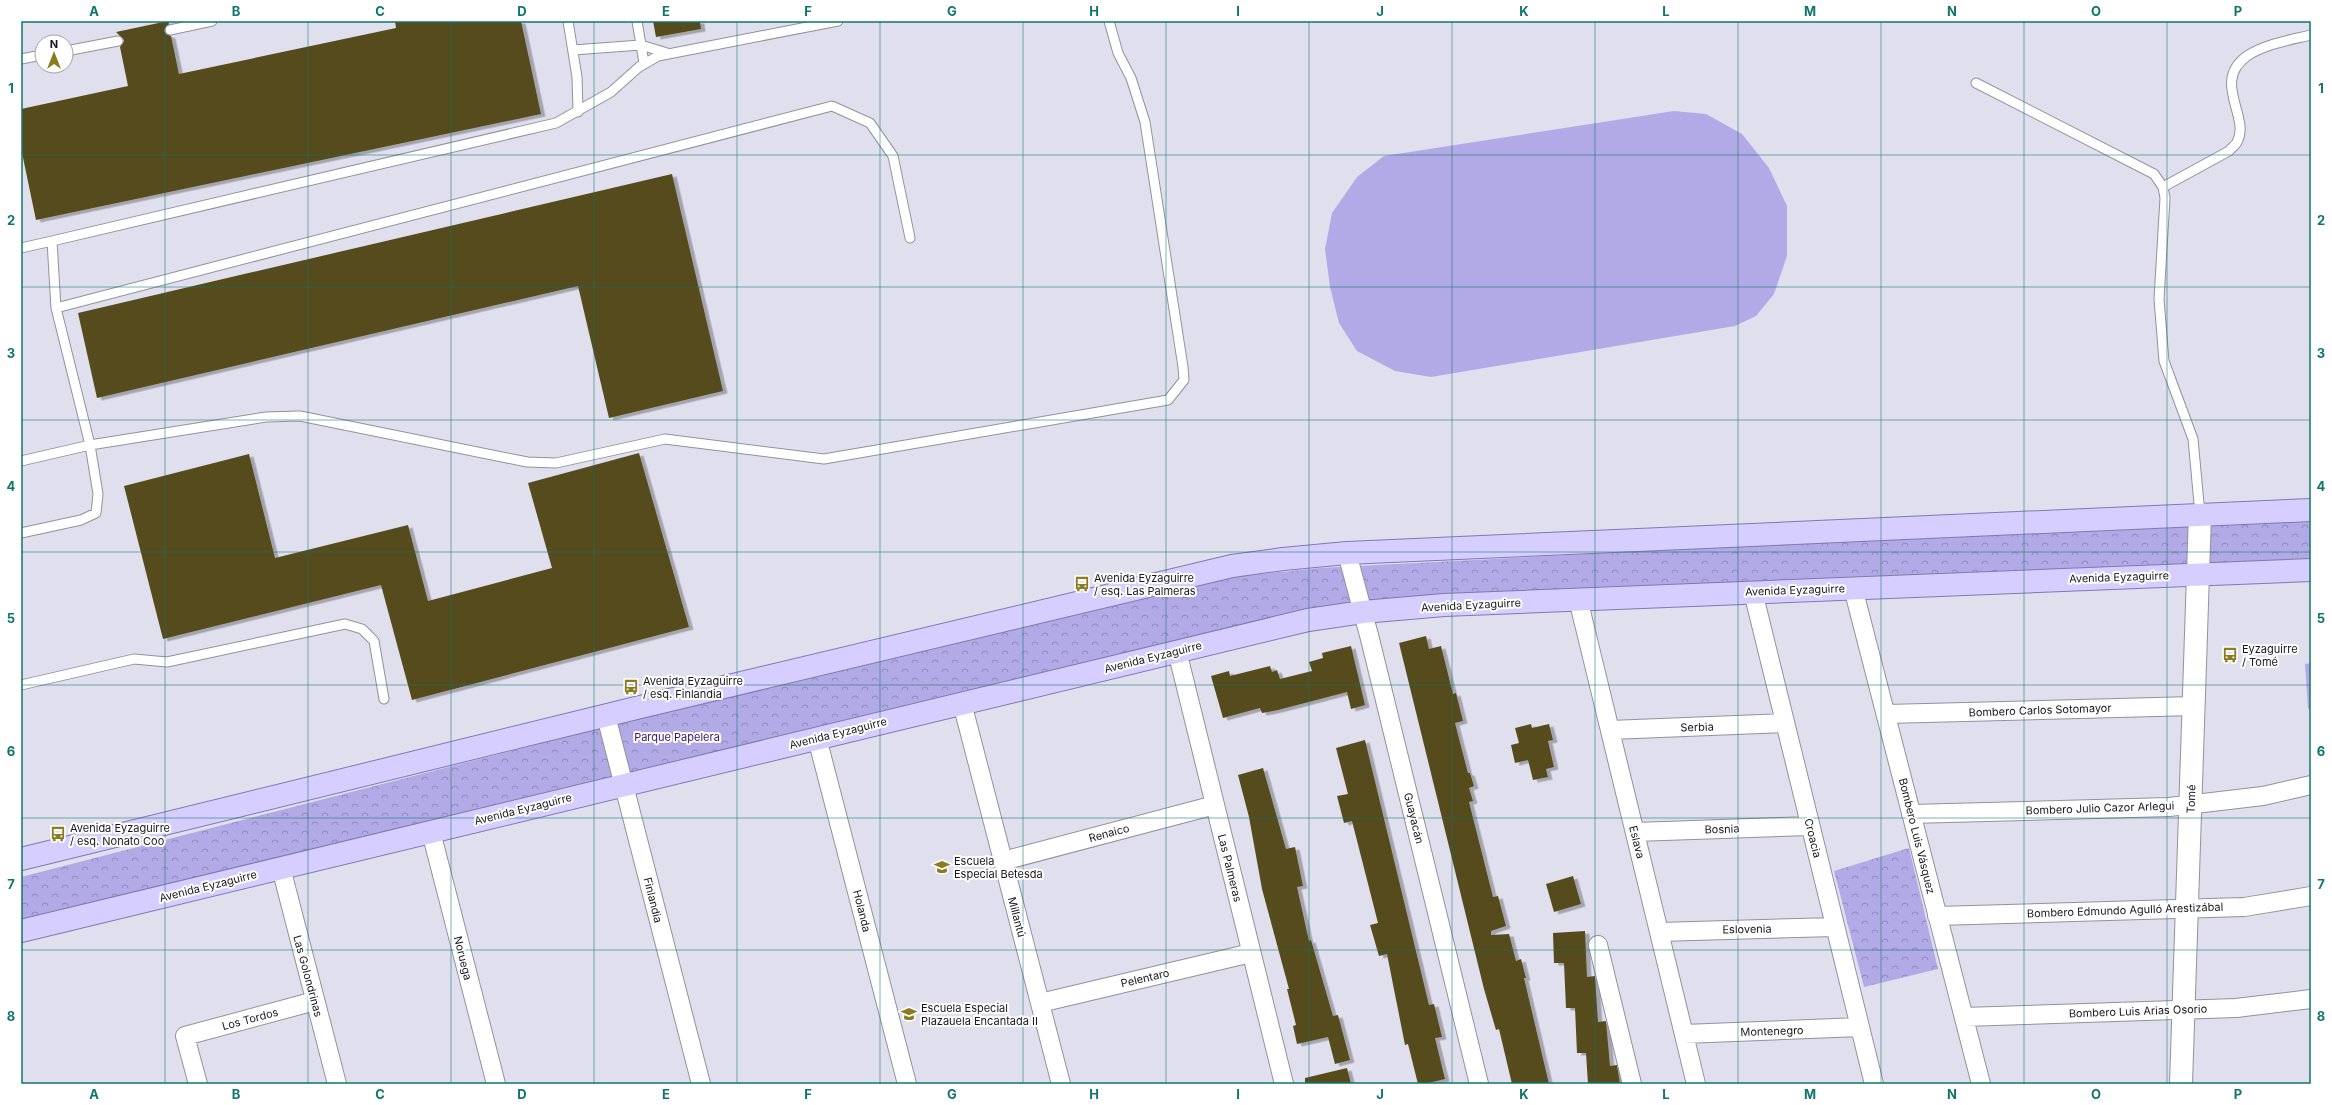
<svg xmlns="http://www.w3.org/2000/svg" width="2332" height="1105" viewBox="0 0 2332 1105" font-family="Inter,sans-serif">
<style>
.park{fill:url(#park-crowns)}
.pitch{fill:#b2aae6}
.building{fill:#564c1b;filter:url(#shadow)}
.lines{fill:none;stroke-linecap:round;stroke-linejoin:round}
.lane-casing{stroke:#92919f;stroke-width:11}
.street-casing{stroke:#92919f;stroke-width:20}
.secondary-casing{stroke:#92919f;stroke-width:24}
.primary-casing{stroke:#8179af;stroke-width:24}
.lane{stroke:#fff;stroke-width:9}
.street{stroke:#fff;stroke-width:18}
.secondary{stroke:#fff;stroke-width:22}
.primary{stroke:#d6cefe;stroke-width:22}
.grid{fill:none;stroke:#0f766e;stroke-width:1;stroke-opacity:0.55}
.labels{text-anchor:middle;dominant-baseline:central;stroke-width:4;stroke-linejoin:round;paint-order:stroke}
.street-label{font-size:11px;fill:#17161c;stroke:#fff}
.poi-label{font-size:11px;fill:#17161c;stroke:#fff;text-anchor:start}
.park-label{font-size:11px;fill:#331470;stroke:#fff}
.neatline{fill:none;stroke:#0f766e;stroke-width:1.5}
.grid-label{font-size:13px;text-anchor:middle;font-weight:bold;fill:#0f766e}
</style>
<defs>
<pattern id="park-crowns" width="20" height="18" patternUnits="userSpaceOnUse"><rect width="20" height="18" fill="#b2aae6"/><path d="M2 6a3 3 0 1 1 6 0M12 15a3 3 0 1 1 6 0" fill="none" stroke="#9089ba"/></pattern>
<filter id="shadow"><feDropShadow dx="4.5" dy="2.5" stdDeviation="0" flood-color="#0004"/></filter>
</defs>
<rect width="100%" height="100%" fill="#e0dfee"/>
<path class="park" d="M2311,519V562L1396,600L21,920V877L670,710L1239,576L1320,568L2213,521Z
M1909,848L1938,969L1864,987L1834,871Z"/>
<path class="pitch" d="M1674,111L1706,114L1742,134L1769,168L1787,206V256L1774,294L1756,316L1735,326L1431,377L1395,371L1357,351L1339,323L1330,287L1325,249L1332,213L1357,177L1384,156Z
M2311,663V709H2308L2305,664Z"/>
<path class="building" d="M168,21L169,24L164,31L166,34L171,36L179,74L396,28L395,21H521L541,114L36,220L21,148V109L128,86L120,47L123,43L124,40L116,32Z
M653,21H700L701,29L656,37Z
M672,174L723,391L609,418L578,286L97,398L78,313Z
M639,453L689,627L412,700L381,585L163,639L124,486L249,454L275,558L408,525L428,601L552,568L528,483Z
M1426,636L1429,649L1441,646L1453,694L1456,693L1463,721L1455,723L1468,773H1470L1474,786L1469,788L1473,801L1469,802L1493,897L1498,896L1506,926L1491,931V935L1509,934L1516,961L1521,959L1526,978H1524L1549,1084H1512L1499,1029L1496,1030L1484,989L1399,643Z
M1351,646L1365,705L1351,709L1347,692L1278,710L1262,713L1260,708L1223,718L1211,676L1229,671L1230,676L1270,666L1272,672L1277,670L1280,679L1312,671L1309,662L1323,658L1322,653Z
M1531,724L1532,728L1549,724L1553,740L1548,741L1554,767L1546,769L1548,777L1533,780L1528,760L1515,763L1511,745L1519,743L1515,728Z
M1365,740L1429,1005L1434,1004L1442,1037L1435,1038L1445,1079L1424,1084H1418L1408,1044L1405,1045L1387,954L1379,956L1370,925L1378,923L1352,821L1344,823L1337,796L1348,794L1336,748Z
M1263,768L1286,849L1295,847L1303,886L1297,887L1309,941L1311,940L1333,1016L1338,1015L1350,1060L1335,1064L1328,1037L1297,1044L1293,1026L1296,1025L1287,989H1289L1262,889L1249,817L1238,775Z
M1573,876L1581,904L1554,912L1546,884Z
M1585,931L1587,977L1595,976L1598,1022L1606,1021L1610,1066L1617,1065L1620,1084H1588L1586,1053H1577L1575,1008H1566L1564,963H1554L1553,933Z
M1347,1068L1351,1084H1305V1078Z"/>
<g class="lines">
<defs>
<path id="lane" d="M568,21L577,77L578,112
M637,21L644,63
M170,30L212,21
M573,50L641,45L667,53
M66,51L118,41
M21,59L42,55
M1976,83L2154,174L2163,187L2165,198L2159,299L2164,361L2193,439L2200,514
M2163,187L2229,151C2231,148 2236,145 2237,142C2251,117 2211,82 2247,56C2265,44 2290,40 2311,35
M52,241L556,123L611,92L639,67L658,56L838,21
M21,248L52,241L56,308L90,445L98,494L96,513L81,520L21,533
M56,308L832,106L870,123L893,156L910,238
M21,461L90,445L266,417L300,416L527,462L556,463L665,439L824,459L1168,400L1184,380L1183,367L1145,122L1131,78L1118,53L1109,21
M21,685L134,659L167,662L345,624L362,629L374,641L384,699"/>
<path id="street" d="M1347,553L1370,639L1479,1084
M1853,588L1981,1084
M1753,592L1874,1084
M1578,599L1696,1084
M1177,651L1284,1084
M962,703L1061,1084
M1886,714L2194,706
M606,716L701,1084
M1610,730L1785,723
M817,738L907,1084
M1911,814L2169,807L2263,796L2311,785
M431,832L496,1084
M1635,832L1810,826
M1003,861L1215,805
M281,868L337,1084
M1937,916L2244,907L2311,896
M1659,932L1835,927
M1598,945L1632,1084
M1040,1003L1251,953
M1964,1017L2236,1008L2311,999
M1684,1034L1860,1027
M198,1084L185,1036L315,1001"/>
<path id="secondary" d="M2181,1084L2200,514"/>
<path id="primary" d="M21,859L632,709L1232,566L1283,559L1347,553L2311,510
M21,931L1308,620L1363,612L1444,605L2311,570"/>
</defs>
<use href="#lane" class="lane-casing"/>
<use href="#street" class="street-casing"/>
<use href="#secondary" class="secondary-casing"/>
<use href="#primary" class="primary-casing"/>
<use href="#lane" class="lane"/>
<use href="#street" class="street"/>
<use href="#secondary" class="secondary"/>
<use href="#primary" class="primary"/>
</g>
<path class="grid" d="M165,21V1084M308,21V1084M451,21V1084M594,21V1084M737,21V1084M880,21V1084M1023,21V1084M1166,21V1084M1309,21V1084M1452,21V1084M1595,21V1084M1738,21V1084M1881,21V1084M2024,21V1084M2167,21V1084M21,155H2311M21,287H2311M21,420H2311M21,552H2311M21,685H2311M21,818H2311M21,950H2311"/>
<defs>
<symbol id="bus-bare" viewBox="-9 -9 18 18"><path d="M-5-6H5V4H4V6H2V4H-2V6H-4V4H-5ZM-3.5-4V0h7V-4ZM-3.5 1.2v1.5H-2V1.2ZM2 1.2v1.5H3.5V1.2Z" fill="#8c7b20" stroke="#fff" stroke-width="2.5" paint-order="stroke"/></symbol>
<symbol id="school-bare" viewBox="-9 -9 18 18"><path d="M0-5L7-2L0 1L-7-2ZM-4 1L0 2.5L4 1V4Q0 6-4 4Z" fill="#8c7b20" stroke="#fff" stroke-width="2.5" paint-order="stroke"/></symbol>
</defs>
<g fill-rule="evenodd">
<use href="#bus-bare" x="1071" y="573" width="22" height="22"/>
<use href="#bus-bare" x="2219" y="644" width="22" height="22"/>
<use href="#bus-bare" x="620" y="676" width="22" height="22"/>
<use href="#bus-bare" x="47" y="823" width="22" height="22"/>
<use href="#school-bare" x="931" y="856" width="22" height="22"/>
<use href="#school-bare" x="898" y="1003" width="22" height="22"/>
</g>
<g class="labels">
<g class="street-label">
<text transform="translate(2119 577) rotate(-2)">Avenida Eyzaguirre</text>
<text transform="translate(1795 590) rotate(-2)">Avenida Eyzaguirre</text>
<text transform="translate(1471 605) rotate(-3)">Avenida Eyzaguirre</text>
<text transform="translate(1153 657) rotate(-14)">Avenida Eyzaguirre</text>
<text transform="translate(2040 710) rotate(-2)">Bombero Carlos Sotomayor</text>
<text transform="translate(1697 727) rotate(-2)">Serbia</text>
<text transform="translate(838 733) rotate(-14)">Avenida Eyzaguirre</text>
<text transform="translate(2191 799) rotate(-88)">Tomé</text>
<text transform="translate(2100 808) rotate(-2)">Bombero Julio Cazor Arlegui</text>
<text transform="translate(523 809) rotate(-14)">Avenida Eyzaguirre</text>
<text transform="translate(1414 818) rotate(76)">Guayacán</text>
<text transform="translate(1722 829) rotate(-2)">Bosnia</text>
<text transform="translate(1109 833) rotate(-15)">Renaico</text>
<text transform="translate(1917 836) rotate(76)">Bombero Luis Vásquez</text>
<text transform="translate(1813 838) rotate(76)">Croacia</text>
<text transform="translate(1637 842) rotate(76)">Eslava</text>
<text transform="translate(1230 868) rotate(76)">Las Palmeras</text>
<text transform="translate(208 886) rotate(-14)">Avenida Eyzaguirre</text>
<text transform="translate(653 900) rotate(76)">Finlandia</text>
<text transform="translate(2125 910) rotate(-2)">Bombero Edmundo Agulló Arestizábal</text>
<text transform="translate(862 911) rotate(76)">Holanda</text>
<text transform="translate(1017 917) rotate(75)">Millantú</text>
<text transform="translate(1747 929) rotate(-1)">Eslovenia</text>
<text transform="translate(463 958) rotate(76)">Noruega</text>
<text transform="translate(308 976) rotate(75)">Las Golondrinas</text>
<text transform="translate(1145 978) rotate(-13)">Pelentaro</text>
<text transform="translate(2138 1011) rotate(-2)">Bombero Luis Arias Osorio</text>
<text transform="translate(250 1019) rotate(-15)">Los Tordos</text>
<text transform="translate(1772 1031) rotate(-2)">Montenegro</text>
</g>
<g class="poi-label">
<text x="1094" y="578">Avenida Eyzaguirre<tspan x="1094" dy="13">/ esq. Las Palmeras</tspan></text>
<text x="2242" y="649">Eyzaguirre<tspan x="2242" dy="13">/ Tomé</tspan></text>
<text x="643" y="681">Avenida Eyzaguirre<tspan x="643" dy="13">/ esq. Finlandia</tspan></text>
<text x="70" y="828">Avenida Eyzaguirre<tspan x="70" dy="13">/ esq. Nonato Coo</tspan></text>
<text x="954" y="861">Escuela<tspan x="954" dy="13">Especial Betesda</tspan></text>
<text x="921" y="1008">Escuela Especial<tspan x="921" dy="13">Plazauela Encantada II</tspan></text>
</g>
<g class="park-label">
<text x="677" y="737">Parque Papelera</text>
</g>
</g>
<rect width="2332" height="1105" fill="none" stroke="#ffffff" stroke-width="44"/>
<g transform="translate(54 54)"><circle r="19" fill="#ffffff" stroke="#a2a2a4"/>
<path d="M0-3L7 15L0 10L-7 15Z" fill="#8c7b20"/>
<text y="-6" font-size="11" font-weight="bold" text-anchor="middle" fill="#17161c">N</text>
</g>
<rect x="22" y="22" width="2288" height="1061" class="neatline"/>
<g class="grid-label">
<text x="94" y="16">A</text>
<text x="236" y="16">B</text>
<text x="380" y="16">C</text>
<text x="522" y="16">D</text>
<text x="666" y="16">E</text>
<text x="808" y="16">F</text>
<text x="952" y="16">G</text>
<text x="1094" y="16">H</text>
<text x="1238" y="16">I</text>
<text x="1380" y="16">J</text>
<text x="1524" y="16">K</text>
<text x="1666" y="16">L</text>
<text x="1810" y="16">M</text>
<text x="1952" y="16">N</text>
<text x="2096" y="16">O</text>
<text x="2238" y="16">P</text>
<text x="11" y="93">1</text>
<text x="2321" y="93">1</text>
<text x="11" y="225">2</text>
<text x="2321" y="225">2</text>
<text x="11" y="358">3</text>
<text x="2321" y="358">3</text>
<text x="11" y="491">4</text>
<text x="2321" y="491">4</text>
<text x="11" y="623">5</text>
<text x="2321" y="623">5</text>
<text x="11" y="756">6</text>
<text x="2321" y="756">6</text>
<text x="11" y="889">7</text>
<text x="2321" y="889">7</text>
<text x="11" y="1021">8</text>
<text x="2321" y="1021">8</text>
<text x="94" y="1099">A</text>
<text x="236" y="1099">B</text>
<text x="380" y="1099">C</text>
<text x="522" y="1099">D</text>
<text x="666" y="1099">E</text>
<text x="808" y="1099">F</text>
<text x="952" y="1099">G</text>
<text x="1094" y="1099">H</text>
<text x="1238" y="1099">I</text>
<text x="1380" y="1099">J</text>
<text x="1524" y="1099">K</text>
<text x="1666" y="1099">L</text>
<text x="1810" y="1099">M</text>
<text x="1952" y="1099">N</text>
<text x="2096" y="1099">O</text>
<text x="2238" y="1099">P</text>
</g>
</svg>
